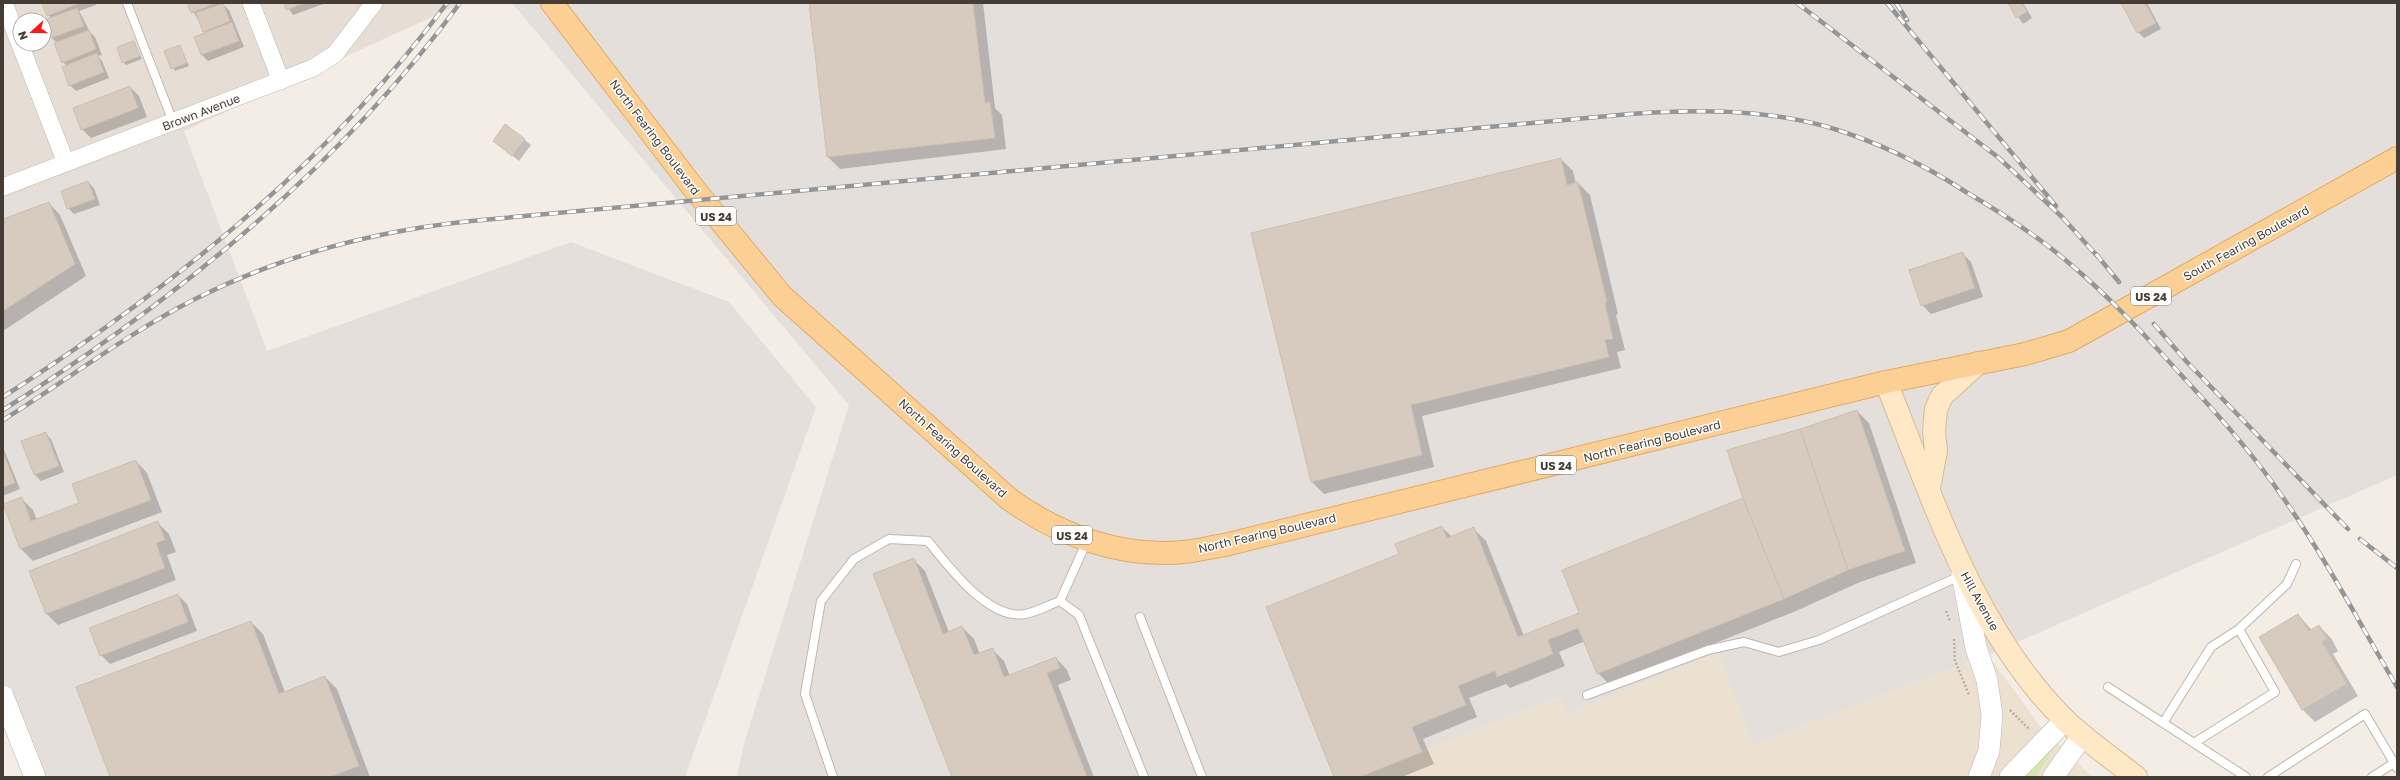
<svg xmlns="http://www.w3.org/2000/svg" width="2400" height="780" viewBox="0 0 2400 780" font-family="'Golos Text',sans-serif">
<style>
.residential{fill:#e6ded4;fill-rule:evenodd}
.industrial{fill:#e5dfdb}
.education{fill:#ece0d0}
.green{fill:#d5e6af}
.shadow{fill:#0003}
.building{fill:#d7cabe;stroke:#cfbeaf}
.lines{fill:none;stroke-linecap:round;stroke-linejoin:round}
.service-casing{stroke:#c1b6ac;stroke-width:10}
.minor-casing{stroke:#c1b6ac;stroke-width:18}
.tertiary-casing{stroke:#c1b6ac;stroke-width:22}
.secondary-casing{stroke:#d5bc98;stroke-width:24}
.primary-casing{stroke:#e1aa65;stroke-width:24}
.path{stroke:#bfad9a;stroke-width:2.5;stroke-dasharray:2 2;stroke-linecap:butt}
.service{stroke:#fff;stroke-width:8}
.minor{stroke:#fff;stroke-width:17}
.tertiary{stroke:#fff;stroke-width:21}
.secondary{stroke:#fee8c5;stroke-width:22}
.primary{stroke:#fcd095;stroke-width:22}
.rail-casing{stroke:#959595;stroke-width:4.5}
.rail{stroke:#fff;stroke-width:3;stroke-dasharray:9;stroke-linecap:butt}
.labels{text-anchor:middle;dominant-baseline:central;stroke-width:3;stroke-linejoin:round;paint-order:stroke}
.shield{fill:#fff;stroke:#7d7772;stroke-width:1}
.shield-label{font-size:11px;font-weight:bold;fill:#453d35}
.street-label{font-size:12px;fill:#453d35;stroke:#fff}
</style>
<rect width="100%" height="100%" fill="#f3ede6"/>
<path class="residential" d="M3,3H462L184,131L3,201ZM20,20H44V44H20Z"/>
<path class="industrial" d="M512,3H2397V475L1988,655L1753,745L1718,652L1567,715L1561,697L1356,777H737L744,744L849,405Z
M184,131L267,351L571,242L729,302L816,407L685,777H34L3,725V201Z"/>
<path class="education" d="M1718,652L1753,745L1988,655L2040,726L2090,775L2095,777H1356L1562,697L1567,715Z"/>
<path class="green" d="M2048,751L2050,755L2035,777H2020Z"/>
<path class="shadow" d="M43,3H96V5L79,11L90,32L95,37L102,55L98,56L102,61L109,78L76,91L70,85L67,66L63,62L57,43L52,38L46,21L51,19Z
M188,3L223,4L229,10L244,47L208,61L202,55L195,37L206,33Z
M285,3H326L293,15Z
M810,3H983L995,108L1002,115L1006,149L840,169L828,157Z
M2009,3H2023L2032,18L2023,24Z
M2123,3H2147L2161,29L2144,38L2138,32Z
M134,42L142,59L126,65L123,62Z
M180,46L189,66L175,71L166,52Z
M130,87L139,96L147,117L91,138L82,129Z
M506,125L531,145L519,161L494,141Z
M1561,159L1573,171L1576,184L1578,183L1590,195L1618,314L1616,315L1625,350L1617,352L1621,368L1422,416L1434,467L1324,494L1312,482Z
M88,182L94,188L100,205L74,214L68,208Z
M49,203L60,215L86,276L3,331V220Z
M1962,253L1971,262L1983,297L1931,314L1922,305Z
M1857,411L1869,423L1916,563L1860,582L1796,611L1610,685L1598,673L1585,641L1559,652L1565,666L1510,688L1506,684L1469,698L1477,717L1423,739L1434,764L1402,777H1336L1401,555L1442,527L1452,537L1474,529L1486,541L1524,636L1580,613L1745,498L1800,430Z
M45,433L51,439L64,472L41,481L35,475L23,442Z
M3,447L20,489L5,495L3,493Z
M136,461L147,473L162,512L33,561L21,549L4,504L21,498L33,510L37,520L81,503Z
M157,522L169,534L176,552L167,555L176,580L58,625L46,613Z
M913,559L925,571L949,632L962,627L974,639L980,654L992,649L1004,661L1010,676L1056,658L1067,670L1071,680L1058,685L1094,777H953Z
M178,595L187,604L197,631L110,664L101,655Z
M2298,615L2312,630L2319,626L2331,638L2338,651L2333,654L2358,696L2315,722L2303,710L2260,638Z
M251,622L263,634L285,692L325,677L337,689L370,777H111Z"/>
<path class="building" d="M42,3H80L47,16Z
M187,3H217L191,13Z
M223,3L230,21L203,32L196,13Z
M284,3H305L286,10Z
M809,3H973L985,103L990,102L995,138L827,157Z
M2008,3H2022L2027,12L2016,18Z
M2121,3H2145L2156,23L2137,33Z
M77,8L84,26L51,38L44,20Z
M232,22L239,41L201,55L194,37Z
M89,30L96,49L62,63L54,43Z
M134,41L140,56L122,63L117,47Z
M180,45L187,63L171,69L164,51Z
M97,53L104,72L69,86L62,67Z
M130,86L138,108L81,130L73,108Z
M505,124L525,139L512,156L493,141Z
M1561,158L1567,185L1578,182L1607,302L1605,303L1613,339L1605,340L1609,357L1411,405L1422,455L1311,482L1251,233Z
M88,181L95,199L67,209L61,191Z
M49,202L75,264L3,311V219Z
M1963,252L1975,288L1921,306L1909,270Z
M1857,410L1905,551L1848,570L1800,429Z
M1800,429L1848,570L1784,599L1743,498L1727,450Z
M46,432L59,466L34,475L21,441Z
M3,452L15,483L3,487Z
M136,460L151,500L20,549L3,504L22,497L31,521L79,503L72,484Z
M1743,498L1784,599L1597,674L1578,628L1548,640L1553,654L1497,677L1495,671L1458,686L1466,705L1412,727L1422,752L1360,777H1334L1266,607L1399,554L1395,544L1442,526L1447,538L1474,527L1518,637L1579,613L1562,570Z
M158,521L165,540L156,543L165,568L46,614L29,571Z
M914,558L943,634L962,626L974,655L993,648L1004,677L1056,657L1060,668L1047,673L1087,777H952L873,574Z
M178,594L188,622L100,656L89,628Z
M2298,614L2309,631L2319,625L2327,639L2322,642L2347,684L2302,710L2259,637Z
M251,621L279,694L325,676L359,766L330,777H110L76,687Z"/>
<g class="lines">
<defs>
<path id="service" d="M127,3L173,122
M1060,601L1079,615L1144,777
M1140,617L1202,777
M2108,687L2246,777
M1587,695L1708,650L1730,645L1744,642L1779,652L1819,640L1962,575
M2163,723L2211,647L2239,629L2287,584L2296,564
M2194,743L2275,692L2239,629
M833,777L805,694L821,601L854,559L889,539L928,541C948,566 989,621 1025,614C1037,612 1049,605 1060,601L1087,541
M2268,777L2365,714L2397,768
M2372,777L2394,763"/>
<path id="minor" d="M4,3L66,163
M251,3L281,81
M3,187L313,68L335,54L374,3"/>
<path id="tertiary" d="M1962,574L1976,648L1987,680L1992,715L1989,751L1979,777
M3,696L35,777
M2010,777L2065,720
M2053,777L2083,735"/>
<path id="secondary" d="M1886,382C1932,497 1975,632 2065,720C2087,741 2113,759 2136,777
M1929,488L1936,451L1934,431L1936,409L1942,396L1978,363"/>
<path id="primary" d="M552,3L695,190L782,296L1009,499C1059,535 1120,558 1183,552C1197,551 1211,547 1225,545L1886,382L2025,354L2069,341L2397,158"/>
</defs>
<use href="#service" class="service-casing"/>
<use href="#minor" class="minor-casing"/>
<use href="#tertiary" class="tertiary-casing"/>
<use href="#secondary" class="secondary-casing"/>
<use href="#primary" class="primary-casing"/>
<path class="path" d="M1946,611L1950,621
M1954,639L1955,661L1969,695
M2010,710L2030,730"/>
<use href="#service" class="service"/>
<use href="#minor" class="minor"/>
<use href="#tertiary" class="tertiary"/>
<use href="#secondary" class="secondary"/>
<use href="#primary" class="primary"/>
<defs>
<path id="rail" d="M1797,3L1999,158L2062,217L2099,258
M1887,3L2056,206
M1896,3L1907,20
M2096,254L2119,282
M2154,324L2186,361L2348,529
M3,397C169,290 329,163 447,3
M3,410C175,301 340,167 460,3
M3,420C67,380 128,333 195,299C282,255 375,231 471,221L1630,114C1697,109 1763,109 1828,127C1878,142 1923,164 1966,192C2000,212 2033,233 2063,258C2107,294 2145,335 2183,377C2219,416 2254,455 2284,499C2326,559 2360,624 2397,687
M2360,539L2397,568"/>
</defs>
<use href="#rail" class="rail-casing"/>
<use href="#rail" class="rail"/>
</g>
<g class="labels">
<g class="shield">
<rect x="696" y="207" width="40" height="18" rx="3"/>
<rect x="2131" y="287" width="40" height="18" rx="3"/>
<rect x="1536" y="456" width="40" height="18" rx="3"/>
<rect x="1052" y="526" width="40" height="18" rx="3"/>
</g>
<g class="shield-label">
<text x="716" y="216">US 24</text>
<text x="2151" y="296">US 24</text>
<text x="1556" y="465">US 24</text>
<text x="1072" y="535">US 24</text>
</g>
<g class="street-label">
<text transform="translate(201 112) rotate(-21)">Brown Avenue</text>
<text transform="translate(655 137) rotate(53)">North Fearing Boulevard</text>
<text transform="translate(2246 243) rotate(-29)">South Fearing Boulevard</text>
<text transform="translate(1652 441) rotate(-14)">North Fearing Boulevard</text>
<text transform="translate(953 448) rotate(42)">North Fearing Boulevard</text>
<text transform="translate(1267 533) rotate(-13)">North Fearing Boulevard</text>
<text transform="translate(1980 601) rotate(61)">Hill Avenue</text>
</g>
</g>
<rect width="2400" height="780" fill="none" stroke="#453d35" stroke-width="8"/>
<g transform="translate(32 32) rotate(249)"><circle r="19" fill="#ffffff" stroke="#b5b1ae"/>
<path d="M0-3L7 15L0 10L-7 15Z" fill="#f61b19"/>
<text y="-6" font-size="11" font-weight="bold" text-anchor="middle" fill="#453d35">N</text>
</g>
</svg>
